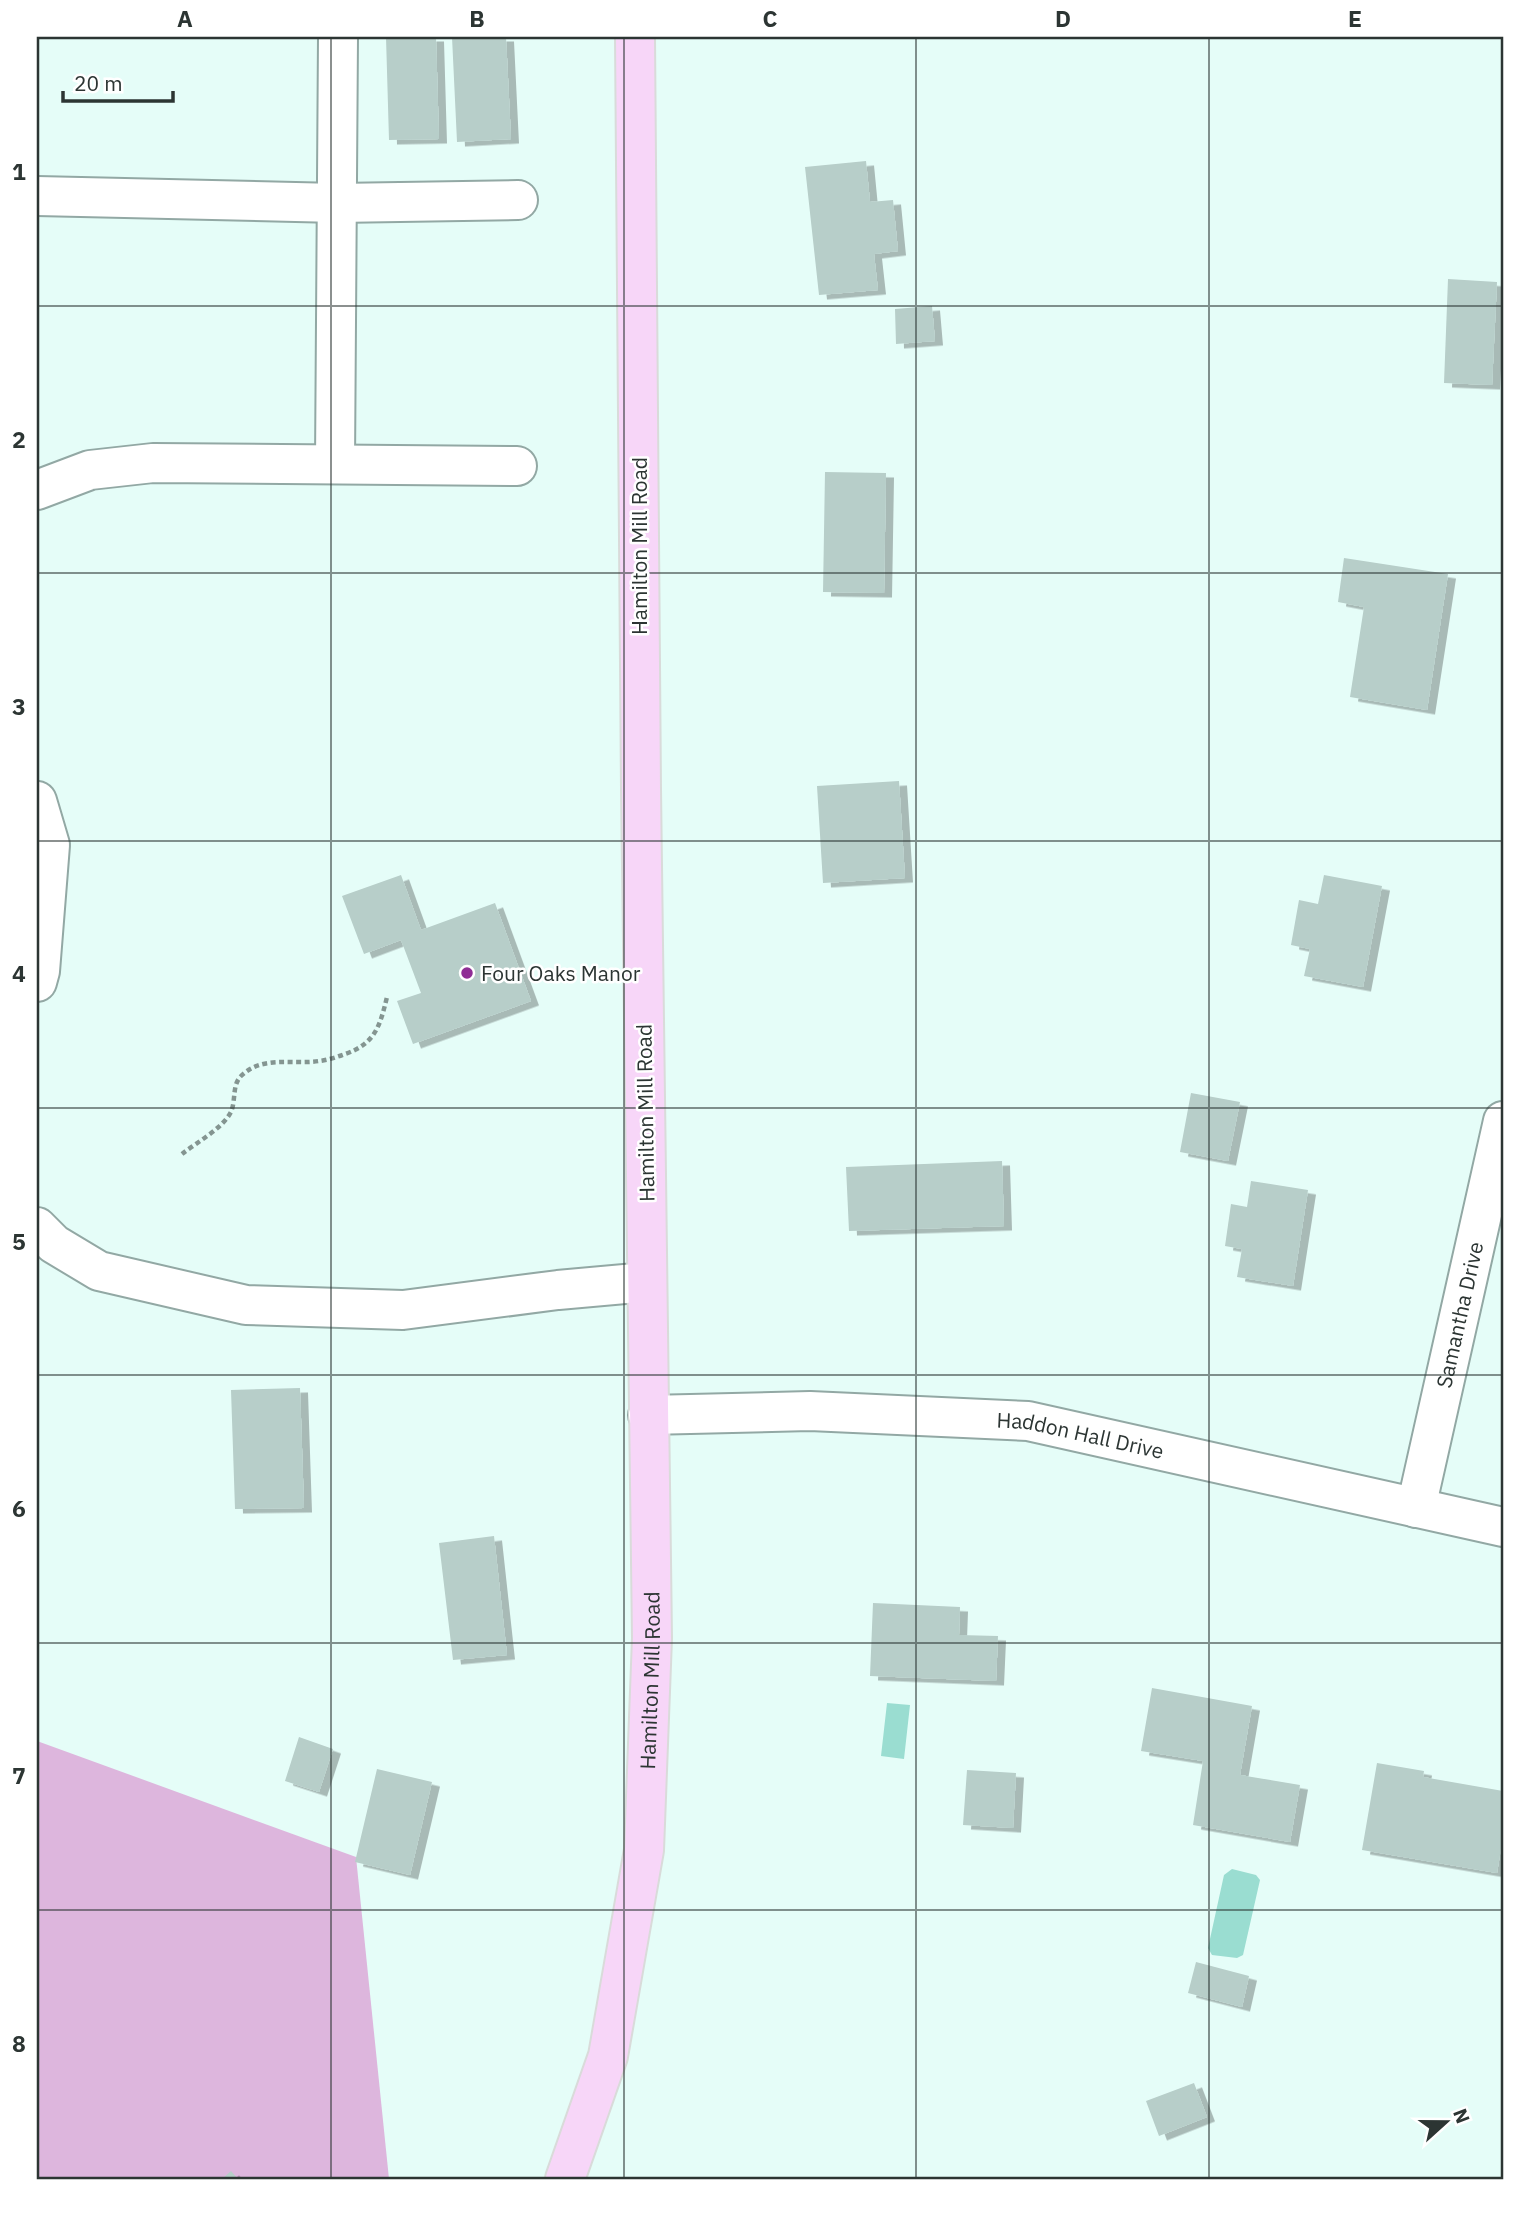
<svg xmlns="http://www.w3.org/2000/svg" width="1540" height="2216" viewBox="0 0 1540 2216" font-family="'IBM Plex Sans',sans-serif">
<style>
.forest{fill:#ddb6dd}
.water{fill:#9addd1}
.building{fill:#b7cec9;filter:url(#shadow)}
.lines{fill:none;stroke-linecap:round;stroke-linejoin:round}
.minor-casing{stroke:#92a8a4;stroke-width:42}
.major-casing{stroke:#d9dbda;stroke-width:42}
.path{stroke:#849591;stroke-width:4.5;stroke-dasharray:5 3.5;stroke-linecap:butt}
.minor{stroke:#fff;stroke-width:38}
.major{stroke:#f7d6f8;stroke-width:38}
.grid{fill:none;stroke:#2c3533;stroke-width:2;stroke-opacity:0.55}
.poi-dot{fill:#8f2d95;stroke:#fff;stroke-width:2.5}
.labels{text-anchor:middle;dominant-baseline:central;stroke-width:5;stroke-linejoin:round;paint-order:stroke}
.street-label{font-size:21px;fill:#2c3533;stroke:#fff}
.poi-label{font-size:21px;fill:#2c3533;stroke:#fff;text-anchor:start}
.neatline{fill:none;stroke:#2c3533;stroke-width:2.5}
.grid-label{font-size:23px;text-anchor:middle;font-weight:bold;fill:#2c3533}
</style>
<defs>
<filter id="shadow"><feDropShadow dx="8" dy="4.5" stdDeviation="0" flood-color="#0004"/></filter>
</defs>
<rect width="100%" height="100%" fill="#e5fdf8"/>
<path class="forest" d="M37,1741L356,1857L389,2179H37Z"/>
<path class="water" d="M887,1703L910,1705L904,1759L881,1756Z
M1232,1869L1256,1875L1260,1880L1243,1955L1237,1958L1212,1955L1208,1948L1224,1875Z"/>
<path class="building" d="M386,37H436L439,139L389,140Z
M452,37H506L511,139L457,142Z
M866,161L870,202L893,200L898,251L874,254L878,290L819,295L805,167Z
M1448,279L1497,282L1492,385L1444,383Z
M932,306L935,341L896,344L895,309Z
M825,472L886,473L884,593L823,592Z
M1344,558L1448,574L1427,710L1350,697L1364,607L1338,602Z
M899,781L905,878L823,883L817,786Z
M401,875L421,930L495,903L531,1001L413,1044L397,1001L421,993L401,940L364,954L342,896Z
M1324,875L1382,886L1363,987L1304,976L1310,949L1291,945L1299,900L1318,904Z
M1191,1093L1240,1102L1228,1161L1180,1152Z
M1002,1161L1004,1226L849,1231L846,1167Z
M1251,1181L1308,1190L1293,1286L1237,1277L1242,1249L1225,1246L1231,1204L1247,1207Z
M300,1388L304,1508L235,1509L231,1390Z
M494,1536L507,1655L453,1660L439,1543Z
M873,1603L960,1607L959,1635L998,1636L996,1681L870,1676Z
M1152,1688L1252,1706L1240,1775L1300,1785L1290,1842L1193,1825L1203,1761L1141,1751Z
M299,1737L333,1749L319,1792L285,1781Z
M1377,1763L1424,1771L1423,1777L1503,1791V1836L1497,1873L1362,1850Z
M377,1769L432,1782L410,1875L355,1862Z
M967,1770L1016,1773L1013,1828L963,1825Z
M1196,1962L1249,1976L1242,2007L1188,1993Z
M1194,2083L1207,2117L1159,2136L1146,2101Z
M231,2171L238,2179H222Z"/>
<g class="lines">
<defs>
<g id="minor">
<path d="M37,196L337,203L518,200"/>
<path d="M335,464L338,37"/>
<path d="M37,490L90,470L153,463L517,466"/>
<path d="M37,801L50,845L40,971L37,982"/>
<path d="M37,1227L54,1244L99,1271L246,1305L403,1310L558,1290L647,1282"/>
<path id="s1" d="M648,1415L810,1411L1028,1421L1503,1527"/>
<path id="s2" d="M1416,1508L1503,1121"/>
</g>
<g id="major">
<path id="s3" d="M565,2179L608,2056L644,1850L652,1638L641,789L635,37"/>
</g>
</defs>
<use href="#minor" class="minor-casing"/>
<use href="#major" class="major-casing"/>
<path class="path" d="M182,1154C197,1142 222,1129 231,1112C236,1100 232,1085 241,1076C262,1055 293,1065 319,1061C328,1060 337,1057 345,1054C375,1044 380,1026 387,997"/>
<use href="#minor" class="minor"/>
<use href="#major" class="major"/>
</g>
<path class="grid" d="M331,37V2179M624,37V2179M916,37V2179M1209,37V2179M37,306H1503M37,573H1503M37,841H1503M37,1108H1503M37,1375H1503M37,1643H1503M37,1910H1503"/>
<circle class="poi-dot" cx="467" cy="973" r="7"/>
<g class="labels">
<g class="street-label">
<text transform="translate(639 546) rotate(-90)">Hamilton Mill Road</text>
<text transform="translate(645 1113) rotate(-91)">Hamilton Mill Road</text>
<text stroke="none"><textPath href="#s2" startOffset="198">Samantha Drive</textPath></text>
<text stroke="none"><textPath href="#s1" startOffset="434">Haddon Hall Drive</textPath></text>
<text stroke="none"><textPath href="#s3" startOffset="509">Hamilton Mill Road</textPath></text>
</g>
<g class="poi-label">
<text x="481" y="973">Four Oaks Manor</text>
</g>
</g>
<rect width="1540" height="2216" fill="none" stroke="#ffffff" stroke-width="77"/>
<g transform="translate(1446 2122) rotate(69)" stroke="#ffffff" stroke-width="5" paint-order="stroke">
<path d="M0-5L12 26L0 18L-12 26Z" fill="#2c3533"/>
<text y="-10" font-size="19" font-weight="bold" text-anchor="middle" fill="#2c3533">N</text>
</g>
<path d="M63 91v10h110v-10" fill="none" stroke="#2c3533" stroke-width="3.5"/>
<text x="74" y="91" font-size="21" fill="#2c3533" stroke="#ffffff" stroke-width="5" paint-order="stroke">20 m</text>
<rect x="38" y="38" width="1464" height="2140" class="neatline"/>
<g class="grid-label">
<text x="185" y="27">A</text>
<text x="477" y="27">B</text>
<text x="770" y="27">C</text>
<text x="1063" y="27">D</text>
<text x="1355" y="27">E</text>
<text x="19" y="180">1</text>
<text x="19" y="448">2</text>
<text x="19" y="715">3</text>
<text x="19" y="982">4</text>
<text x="19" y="1250">5</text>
<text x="19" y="1517">6</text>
<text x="19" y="1784">7</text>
<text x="19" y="2052">8</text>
</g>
</svg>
